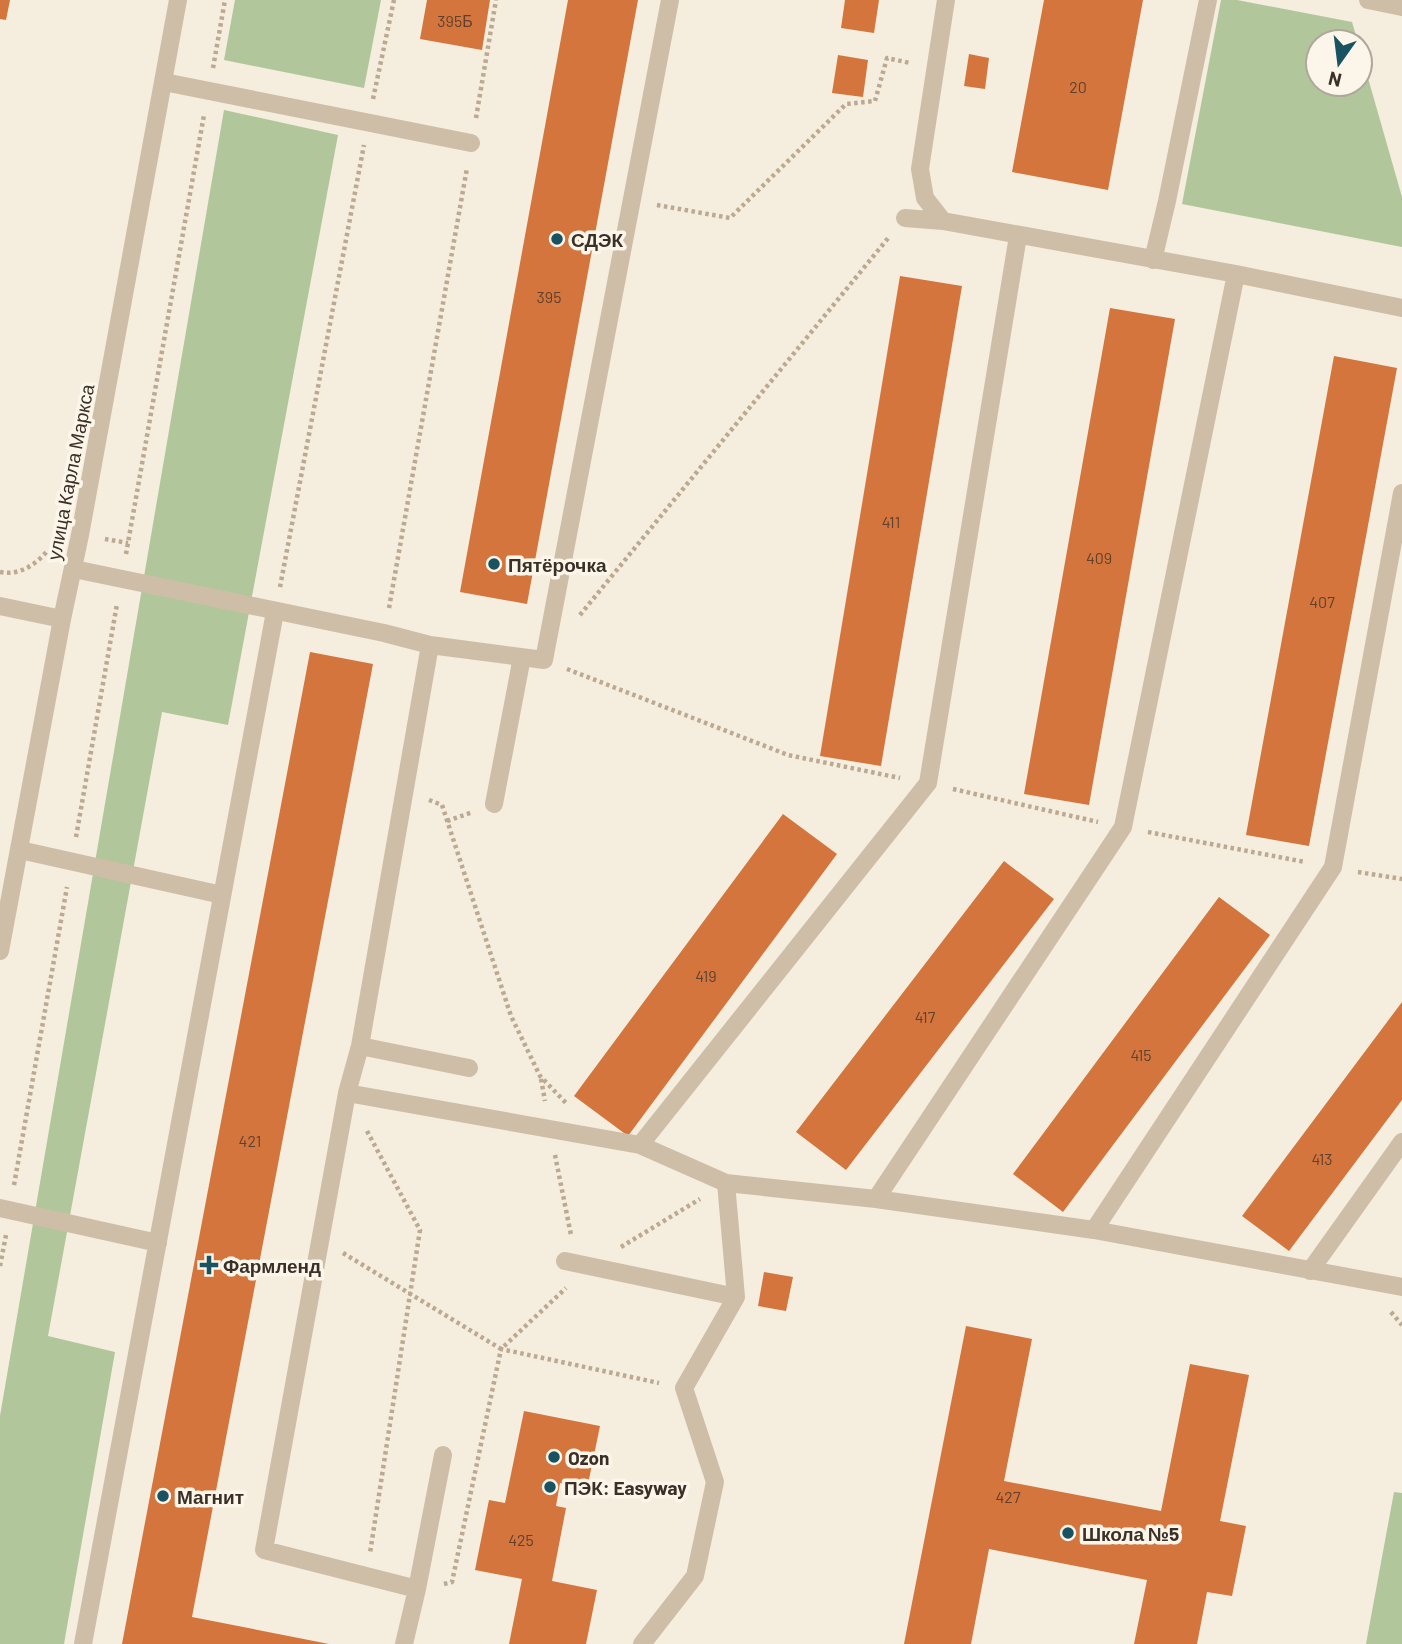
<svg xmlns="http://www.w3.org/2000/svg" width="1402" height="1644" viewBox="0 0 1402 1644" font-family="Barlow,sans-serif">
<style>
.green{fill:#b2c69b}
.building{fill:#d3753d}
.lines{fill:none;stroke-linecap:round;stroke-linejoin:round}
.path{stroke:#bba991;stroke-width:4.5;stroke-dasharray:3.5 3.5;stroke-linecap:butt}
.service{stroke:#cfbea7;stroke-width:18}
.minor{stroke:#cfbea7;stroke-width:18}
.tertiary{stroke:#cfbea7;stroke-width:18}
.poi-dot{fill:#195361;stroke:#fcf6ea;stroke-width:2.5}
.labels{text-anchor:middle;dominant-baseline:central;stroke-width:7;stroke-linejoin:round;paint-order:stroke}
.number-label{font-size:16px;fill:#61412d}
.poi-label{font-size:19px;font-weight:bold;fill:#3b3028;stroke:#fcf6ea;text-anchor:start}
.street-label{font-size:19px;fill:#3b3028;stroke:#fcf6ea}
</style>
<rect width="100%" height="100%" fill="#f5eddd"/>
<path class="green" d="M235,0H381L364,88L224,60Z
M1221,0H1237L1352,22L1358,42H1318V84H1360V50L1402,197V247L1182,204Z
M224,110L338,135L228,725L162,712L48,1336L115,1352L64,1644H0V1416Z
M1394,1492L1402,1493V1644H1366Z"/>
<path class="building" d="M0,0H10L6,20L0,19Z
M427,0H490L482,50L420,39Z
M568,0H638L527,604L460,592Z
M845,0H879L874,33L841,28Z
M1044,0H1143L1108,190L1012,172Z
M969,54L989,58L985,89L964,86Z
M838,55L868,60L863,97L832,93Z
M900,276L962,286L881,766L820,756Z
M1110,308L1175,319L1089,805L1024,794Z
M1334,356L1397,368L1309,846L1246,835Z
M310,652L373,664L192,1617L329,1644H122Z
M783,814L837,854L628,1136L574,1096Z
M1004,861L1054,899L846,1170L796,1132Z
M1219,897L1270,935L1063,1212L1013,1174Z
M1402,1002V1100L1289,1251L1242,1216Z
M764,1272L793,1277L786,1311L758,1306Z
M966,1326L1032,1339L1004,1481L1161,1511L1190,1364L1249,1375L1220,1521L1246,1526L1232,1596L1207,1592L1197,1644H1134L1147,1580L989,1549L971,1644H904Z
M524,1411L600,1426L587,1489L560,1483L556,1506L566,1508L552,1581L597,1590L586,1644H509L522,1579L475,1570L489,1500L505,1503Z"/>
<g class="lines">
<path class="path" d="M213,68L225,0
M373,99L394,0
M476,118L496,0
M657,205L730,218L846,104L875,101L887,58L910,63
M105,539L128,543
M126,554L204,115
M0,572C19,576 37,564 48,550
M280,587L364,145
M389,608L467,168
M580,615L889,237
M567,669L788,755L900,778
M953,789L1098,822
M429,800L442,805L511,1016L540,1076L567,1104
M447,821L473,812
M1148,832L1305,862
M76,837L117,604
M1358,872L1402,879
M541,1079L545,1101
M367,1131L420,1230L370,1553
M555,1155L571,1235
M14,1185L67,887
M621,1247L700,1199
M343,1253L501,1349L566,1288
M0,1266L6,1235
M1391,1312L1402,1325
M444,1584L452,1582L501,1349L659,1383"/>
<path class="service" d="M946,0L920,169L925,198L943,221L1236,274L1402,308
M1368,0L1402,7
M164,82L471,143
M905,218L943,221
M1153,260L1167,201L1208,0
M74,569L384,633L430,645L360,1046L347,1093L264,1550L417,1589L404,1644
M430,645L544,660L670,0
M494,804L522,657
M20,850L222,895
M360,1046L469,1068
M347,1093L640,1145L726,1183L876,1199L1094,1230L1402,1287
M640,1145L928,783L1018,236
M876,1199L1123,827L1236,274
M0,1208L158,1243
M1094,1230L1333,867L1402,493
M565,1261L736,1297
M1310,1271L1402,1142
M417,1589L443,1455
M83,1644L275,612
M642,1644L695,1576L715,1482L684,1388L736,1297L726,1183"/>
<path class="minor" d="M0,606L62,619"/>
<path class="tertiary" d="M0,951L62,619L80,535L178,0"/>
</g>
<g class="poi-dot">
<circle cx="557" cy="239" r="7"/>
<circle cx="494" cy="564" r="7"/>
<path d="M205.5 1254.5h7v7h7v7h-7v7h-7v-7h-7v-7h7z"/>
<circle cx="554" cy="1457" r="7"/>
<circle cx="550" cy="1487" r="7"/>
<circle cx="163" cy="1496" r="7"/>
<circle cx="1068" cy="1533" r="7"/>
</g>
<g class="labels">
<g class="number-label">
<text x="455" y="20">395Б</text>
<text x="1078" y="86">20</text>
<text x="549" y="296">395</text>
<text x="891" y="521">411</text>
<text x="1099" y="557">409</text>
<text x="1322" y="601">407</text>
<text x="706" y="975">419</text>
<text x="925" y="1016">417</text>
<text x="1141" y="1054">415</text>
<text x="250" y="1140">421</text>
<text x="1322" y="1158">413</text>
<text x="1008" y="1496">427</text>
<text x="521" y="1539">425</text>
</g>
<g class="poi-label">
<text x="571" y="239">СДЭК</text>
<text x="508" y="564">Пятёрочка</text>
<text x="223" y="1265">Фармленд</text>
<text x="568" y="1457">Ozon</text>
<text x="564" y="1487">ПЭК: Easyway</text>
<text x="177" y="1496">Магнит</text>
<text x="1082" y="1533">Школа №5</text>
</g>
<g class="street-label">
<text transform="translate(70 472) rotate(-79)">улица Карла Маркса</text>
</g>
</g>
<g transform="translate(1339 63) rotate(194)"><circle r="33" fill="#fcf6ea" stroke="#afa79c" stroke-width="2"/>
<path d="M0-5L12 26L0 18L-12 26Z" fill="#195361"/>
<text y="-10" font-size="19" font-weight="bold" text-anchor="middle" fill="#3b3028">N</text>
</g>
</svg>
